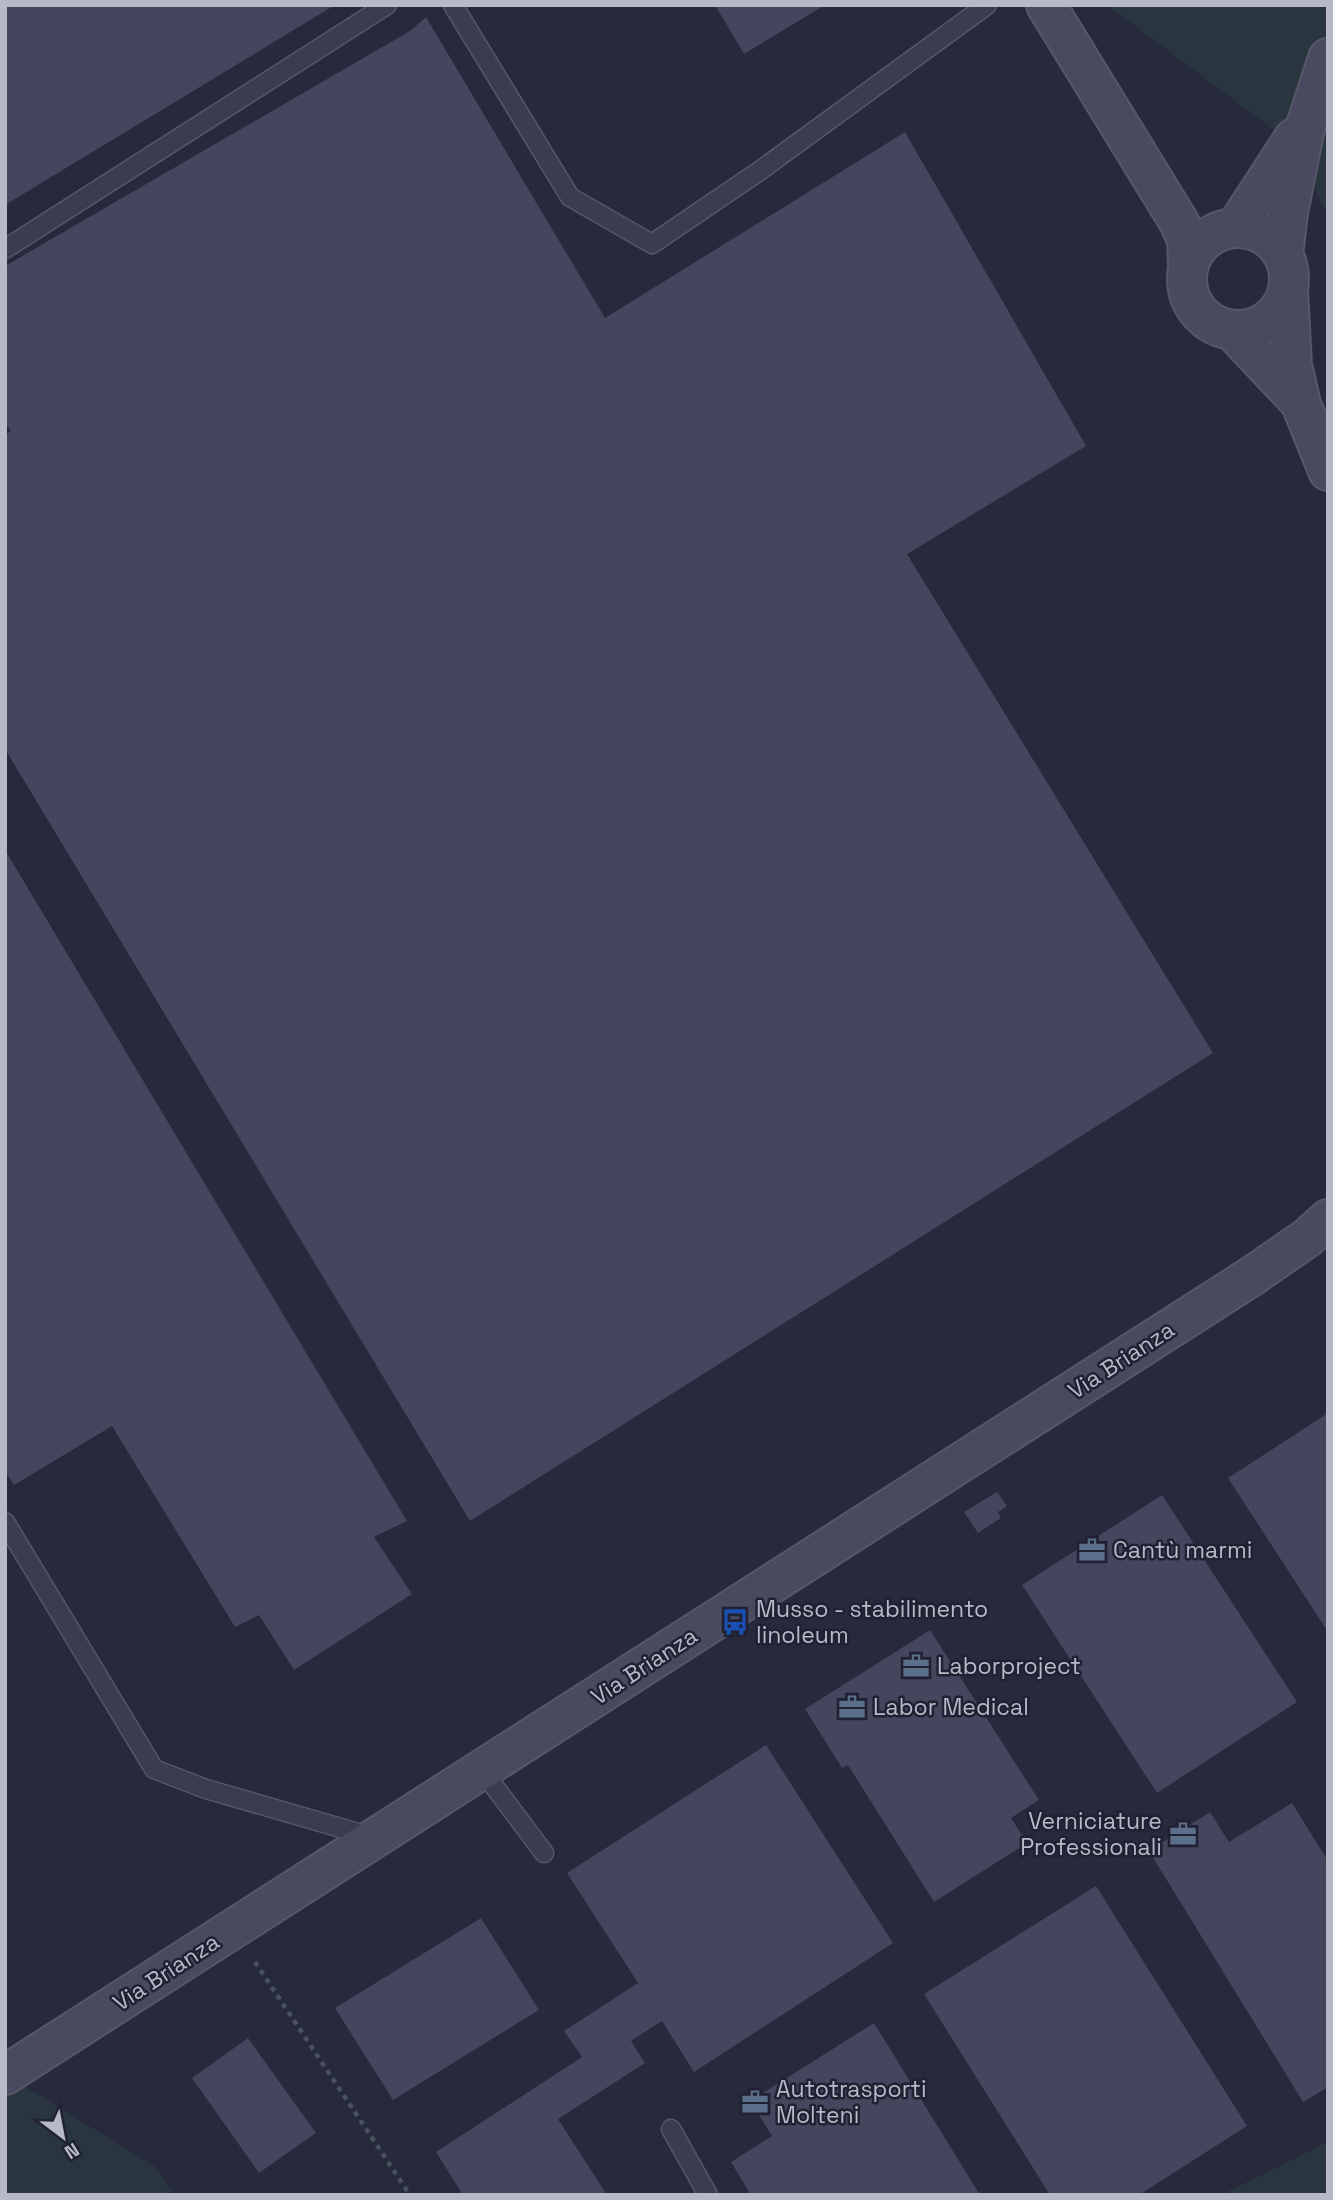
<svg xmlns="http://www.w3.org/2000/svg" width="1333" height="2200" viewBox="0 0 1333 2200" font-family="'Space Grotesk',sans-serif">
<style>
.green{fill:#2a363f}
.building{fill:#43465c}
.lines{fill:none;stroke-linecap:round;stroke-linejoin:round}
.lane-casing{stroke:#565768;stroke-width:21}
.secondary-casing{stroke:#565768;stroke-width:42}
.path{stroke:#47525b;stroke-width:4.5;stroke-dasharray:5 5;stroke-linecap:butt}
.lane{stroke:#3b3c4d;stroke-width:18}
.secondary{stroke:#494a60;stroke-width:38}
.labels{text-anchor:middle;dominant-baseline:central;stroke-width:5;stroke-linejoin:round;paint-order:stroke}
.street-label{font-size:23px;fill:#b7b8c8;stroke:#202132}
.poi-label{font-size:23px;fill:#b7b8c8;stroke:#202132;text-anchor:start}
</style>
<rect width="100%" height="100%" fill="#27293d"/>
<path class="green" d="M1107,5H1328V216L1294,145Z
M13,2079L154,2166L175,2195H5V2084Z
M1328,2142V2195H1221Z"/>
<path class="building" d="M5,5H335L5,205Z
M715,5H825L744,54Z
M426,17L605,318L905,132L1086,446L907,554L1213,1053L470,1521L5,749V435L11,431L5,423V266L410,31Z
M5,850L407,1521L374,1537L412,1594L294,1670L259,1615L235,1627L112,1426L14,1485L5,1471Z
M1328,1413V1632L1228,1478Z
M997,1492L1007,1506L998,1512L1001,1518L978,1533L964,1512Z
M1162,1495L1297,1702L1157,1793L1022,1585Z
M930,1630L1039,1800L1011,1818L1027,1843L934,1902L848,1765L842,1768L805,1709Z
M766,1745L893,1943L694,2072L662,2021L631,2041L645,2063L558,2119L607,2195H463L436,2152L582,2057L564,2031L638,1983L567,1873Z
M1292,1803L1328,1861V2087L1303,2102L1149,1851L1210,1812L1229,1842Z
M1096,1886L1247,2126L1139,2195H1050L924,1994Z
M481,1918L539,2010L393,2100L335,2008Z
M874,2023L980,2195H751L731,2162L772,2136L750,2101Z
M248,2038L316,2133L259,2173L192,2078Z"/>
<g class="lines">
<defs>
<path id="lane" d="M453,5L570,197L652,244L758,172L987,5
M5,249L387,5
M5,1522L154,1769L206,1789L372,1837
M482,1770L544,1853
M671,2129L708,2195"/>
<path id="secondary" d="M1046,5L1179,222L1187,240L1188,266
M1236,227L1294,138
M1187 279a51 51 0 1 1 102 0a51 51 0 1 1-102 0Z
M1283,255L1288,213L1304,132L1328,58
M1288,289L1292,365L1301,404L1328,471
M1232,330L1300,402
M5,2075L1252,1276L1307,1238L1328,1219"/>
</defs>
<use href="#lane" class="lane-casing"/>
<use href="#secondary" class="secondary-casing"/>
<path class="path" d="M255,1962L410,2195"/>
<use href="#lane" class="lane"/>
<use href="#secondary" class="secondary"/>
</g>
<defs>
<symbol id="office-bare" viewBox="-9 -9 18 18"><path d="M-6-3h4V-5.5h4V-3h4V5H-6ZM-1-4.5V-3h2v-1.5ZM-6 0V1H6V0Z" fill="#5c6f8a" stroke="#202132" stroke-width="2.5" paint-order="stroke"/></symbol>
<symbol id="bus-bare" viewBox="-9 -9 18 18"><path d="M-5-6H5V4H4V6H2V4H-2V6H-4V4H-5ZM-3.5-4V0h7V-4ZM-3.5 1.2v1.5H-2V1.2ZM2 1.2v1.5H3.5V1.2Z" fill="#1a4fb4" stroke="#202132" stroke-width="2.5" paint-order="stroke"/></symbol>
</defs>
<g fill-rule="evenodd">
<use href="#office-bare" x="1073" y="1531" width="38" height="38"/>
<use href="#bus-bare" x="716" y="1603" width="38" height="38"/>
<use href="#office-bare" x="897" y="1647" width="38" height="38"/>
<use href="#office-bare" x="833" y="1688" width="38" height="38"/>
<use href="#office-bare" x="1164" y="1815" width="38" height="38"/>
<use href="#office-bare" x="736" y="2083" width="38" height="38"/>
</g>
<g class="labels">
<g class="street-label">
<text transform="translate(1121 1360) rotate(-33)">Via Brianza</text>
<text transform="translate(644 1666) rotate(-33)">Via Brianza</text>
<text transform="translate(166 1972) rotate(-33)">Via Brianza</text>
</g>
<g class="poi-label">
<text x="1113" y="1550">Cantù marmi</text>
<text x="756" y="1609">Musso - stabilimento<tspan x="756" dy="26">linoleum</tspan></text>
<text x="937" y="1666">Laborproject</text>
<text x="873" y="1707">Labor Medical</text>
<text x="1162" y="1821" text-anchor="end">Verniciature<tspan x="1162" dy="26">Professionali</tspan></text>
<text x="776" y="2089">Autotrasporti<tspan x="776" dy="26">Molteni</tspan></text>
</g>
</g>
<rect width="1333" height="2200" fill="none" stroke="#b7b8c8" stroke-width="14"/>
<g transform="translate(63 2137) rotate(148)" stroke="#202132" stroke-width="5" paint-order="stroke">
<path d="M0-5L12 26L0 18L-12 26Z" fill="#b7b8c8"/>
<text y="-10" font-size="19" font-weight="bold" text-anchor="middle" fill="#b7b8c8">N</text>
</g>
</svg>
